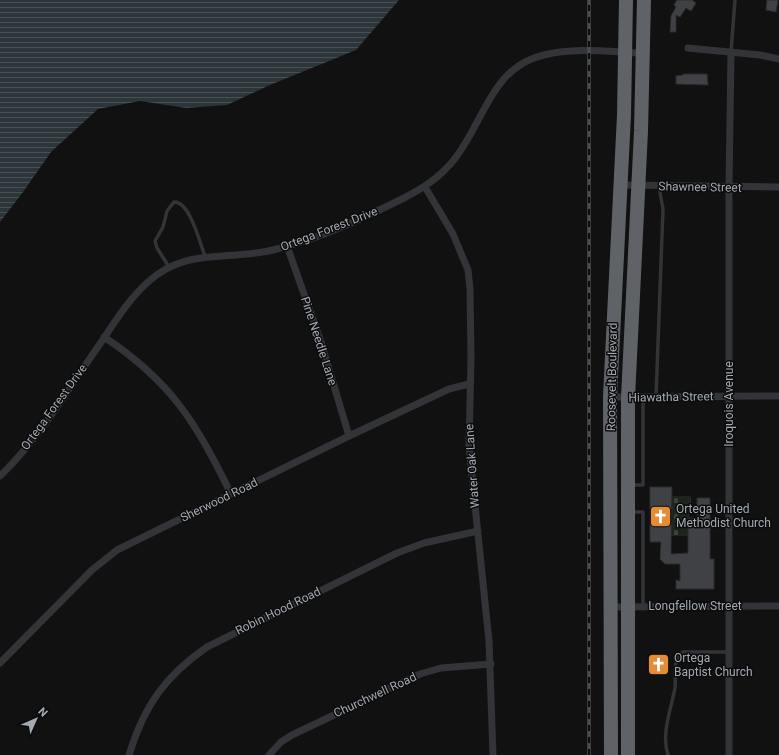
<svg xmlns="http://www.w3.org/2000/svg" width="779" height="755" viewBox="0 0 779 755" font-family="Roboto,sans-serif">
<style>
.cemetery{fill:url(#cemetery-stones)}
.water{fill:url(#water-rules)}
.building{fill:#404145;stroke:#2b2c2e}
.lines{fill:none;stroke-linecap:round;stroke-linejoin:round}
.lane{stroke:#323437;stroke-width:3.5}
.street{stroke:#323437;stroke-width:7}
.highway{stroke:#5f6368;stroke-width:14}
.rail-casing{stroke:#494c50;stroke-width:3.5}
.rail{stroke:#0c0c0d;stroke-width:2;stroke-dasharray:6;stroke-linecap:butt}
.labels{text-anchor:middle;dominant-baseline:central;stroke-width:3;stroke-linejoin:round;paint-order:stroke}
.street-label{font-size:12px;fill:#a3aab2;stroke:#0c0c0d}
.poi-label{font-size:12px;fill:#a3aab2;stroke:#0c0c0d;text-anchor:start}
</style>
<defs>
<pattern id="cemetery-stones" width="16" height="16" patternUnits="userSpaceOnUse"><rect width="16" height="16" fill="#1e251e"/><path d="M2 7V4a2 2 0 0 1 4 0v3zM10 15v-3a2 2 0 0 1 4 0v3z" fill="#3c423c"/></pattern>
<pattern id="water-rules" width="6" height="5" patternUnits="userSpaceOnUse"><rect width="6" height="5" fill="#2b353a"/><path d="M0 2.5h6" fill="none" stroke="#475054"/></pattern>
</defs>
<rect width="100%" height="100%" fill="#111112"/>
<path class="cemetery" d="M672,496H691L688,536H672Z"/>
<path class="water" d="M0,0H399L356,50L270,85L227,105L186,108L140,101L98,109L51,152L23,192L0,222Z"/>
<path class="building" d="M677,0H692L696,3L691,11L686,8L680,17L676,15V32H670L671,16L676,7L674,5Z
M767,0H778L776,12L766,10Z
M683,74H707L708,85L676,84V76L683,75Z
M650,487H672L671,554L688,553V518H697V498H710V559H714V589H676V580L680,581V564H665L660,559L661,542H650Z"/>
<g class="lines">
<path class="lane" d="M731,52L735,0
M169,267L157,248L155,241L163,227L167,211L174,202C190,201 200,244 205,256
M656,397L663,209L659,187
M631,485H643V397
M630,512H643V606
M668,755C661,734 671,709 675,688C676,679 674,670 676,663C677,658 679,655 683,652H728"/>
<path class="street" d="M688,48L760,55L779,59
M621,185L779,187
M425,187L453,234L468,270L470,289L471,358L469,447L489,641L493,755
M287,246L320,339L349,436
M104,337C172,382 196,423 231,494
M610,397L779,396
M0,476C40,438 70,386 102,341C116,320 129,299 148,282C186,247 228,261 273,250C319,239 362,219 404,198C423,188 439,178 453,161C484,124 490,67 544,55C576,47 611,52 643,53
M611,607L779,606
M0,663L92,570L117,550L349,436L449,389L469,384
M129,755C144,706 165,676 207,647L397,553L424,543L478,531
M269,755L281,742L292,735L420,674L441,668L491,664
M729,755V187L731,53"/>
<path class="highway" d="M611,755L610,397L624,115L626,0
M628,755V398L641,131L644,0"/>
<defs>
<path id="rail" d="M589,755V0"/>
</defs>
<use href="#rail" class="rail-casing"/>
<use href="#rail" class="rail"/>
</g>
<defs>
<symbol id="church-square" viewBox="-11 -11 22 22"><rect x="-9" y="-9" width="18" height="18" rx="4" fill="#e58d36" stroke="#0c0c0d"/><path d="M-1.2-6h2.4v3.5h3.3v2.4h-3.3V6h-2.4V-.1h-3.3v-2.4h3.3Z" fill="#fff"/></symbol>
</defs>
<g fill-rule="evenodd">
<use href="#church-square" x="648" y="504" width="25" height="25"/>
<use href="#church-square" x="646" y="652" width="25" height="25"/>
</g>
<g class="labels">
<g class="street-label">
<text transform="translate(700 187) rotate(1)">Shawnee Street</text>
<text transform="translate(329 229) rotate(-21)">Ortega Forest Drive</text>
<text transform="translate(319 341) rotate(72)">Pine Needle Lane</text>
<text transform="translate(612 377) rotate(-89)">Roosevelt Boulevard</text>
<text transform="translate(671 397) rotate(-1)">Hiawatha Street</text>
<text transform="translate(729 404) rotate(-90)">Iroquois Avenue</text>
<text transform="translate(54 407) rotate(-54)">Ortega Forest Drive</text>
<text transform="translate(472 466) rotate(-94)">Water Oak Lane</text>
<text transform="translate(219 500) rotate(-26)">Sherwood Road</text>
<text x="695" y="606">Longfellow Street</text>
<text transform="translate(278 611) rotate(-26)">Robin Hood Road</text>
<text transform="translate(375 695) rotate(-25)">Churchwell Road</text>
</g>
<g class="poi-label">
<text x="676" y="509">Ortega United<tspan x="676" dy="14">Methodist Church</tspan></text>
<text x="674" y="658">Ortega<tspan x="674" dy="14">Baptist Church</tspan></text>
</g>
</g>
<g transform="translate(36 719) rotate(45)" stroke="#0c0c0d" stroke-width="3" paint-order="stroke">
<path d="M0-3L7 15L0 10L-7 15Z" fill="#a3aab2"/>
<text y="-6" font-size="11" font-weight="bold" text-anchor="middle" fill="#a3aab2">N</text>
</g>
</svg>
